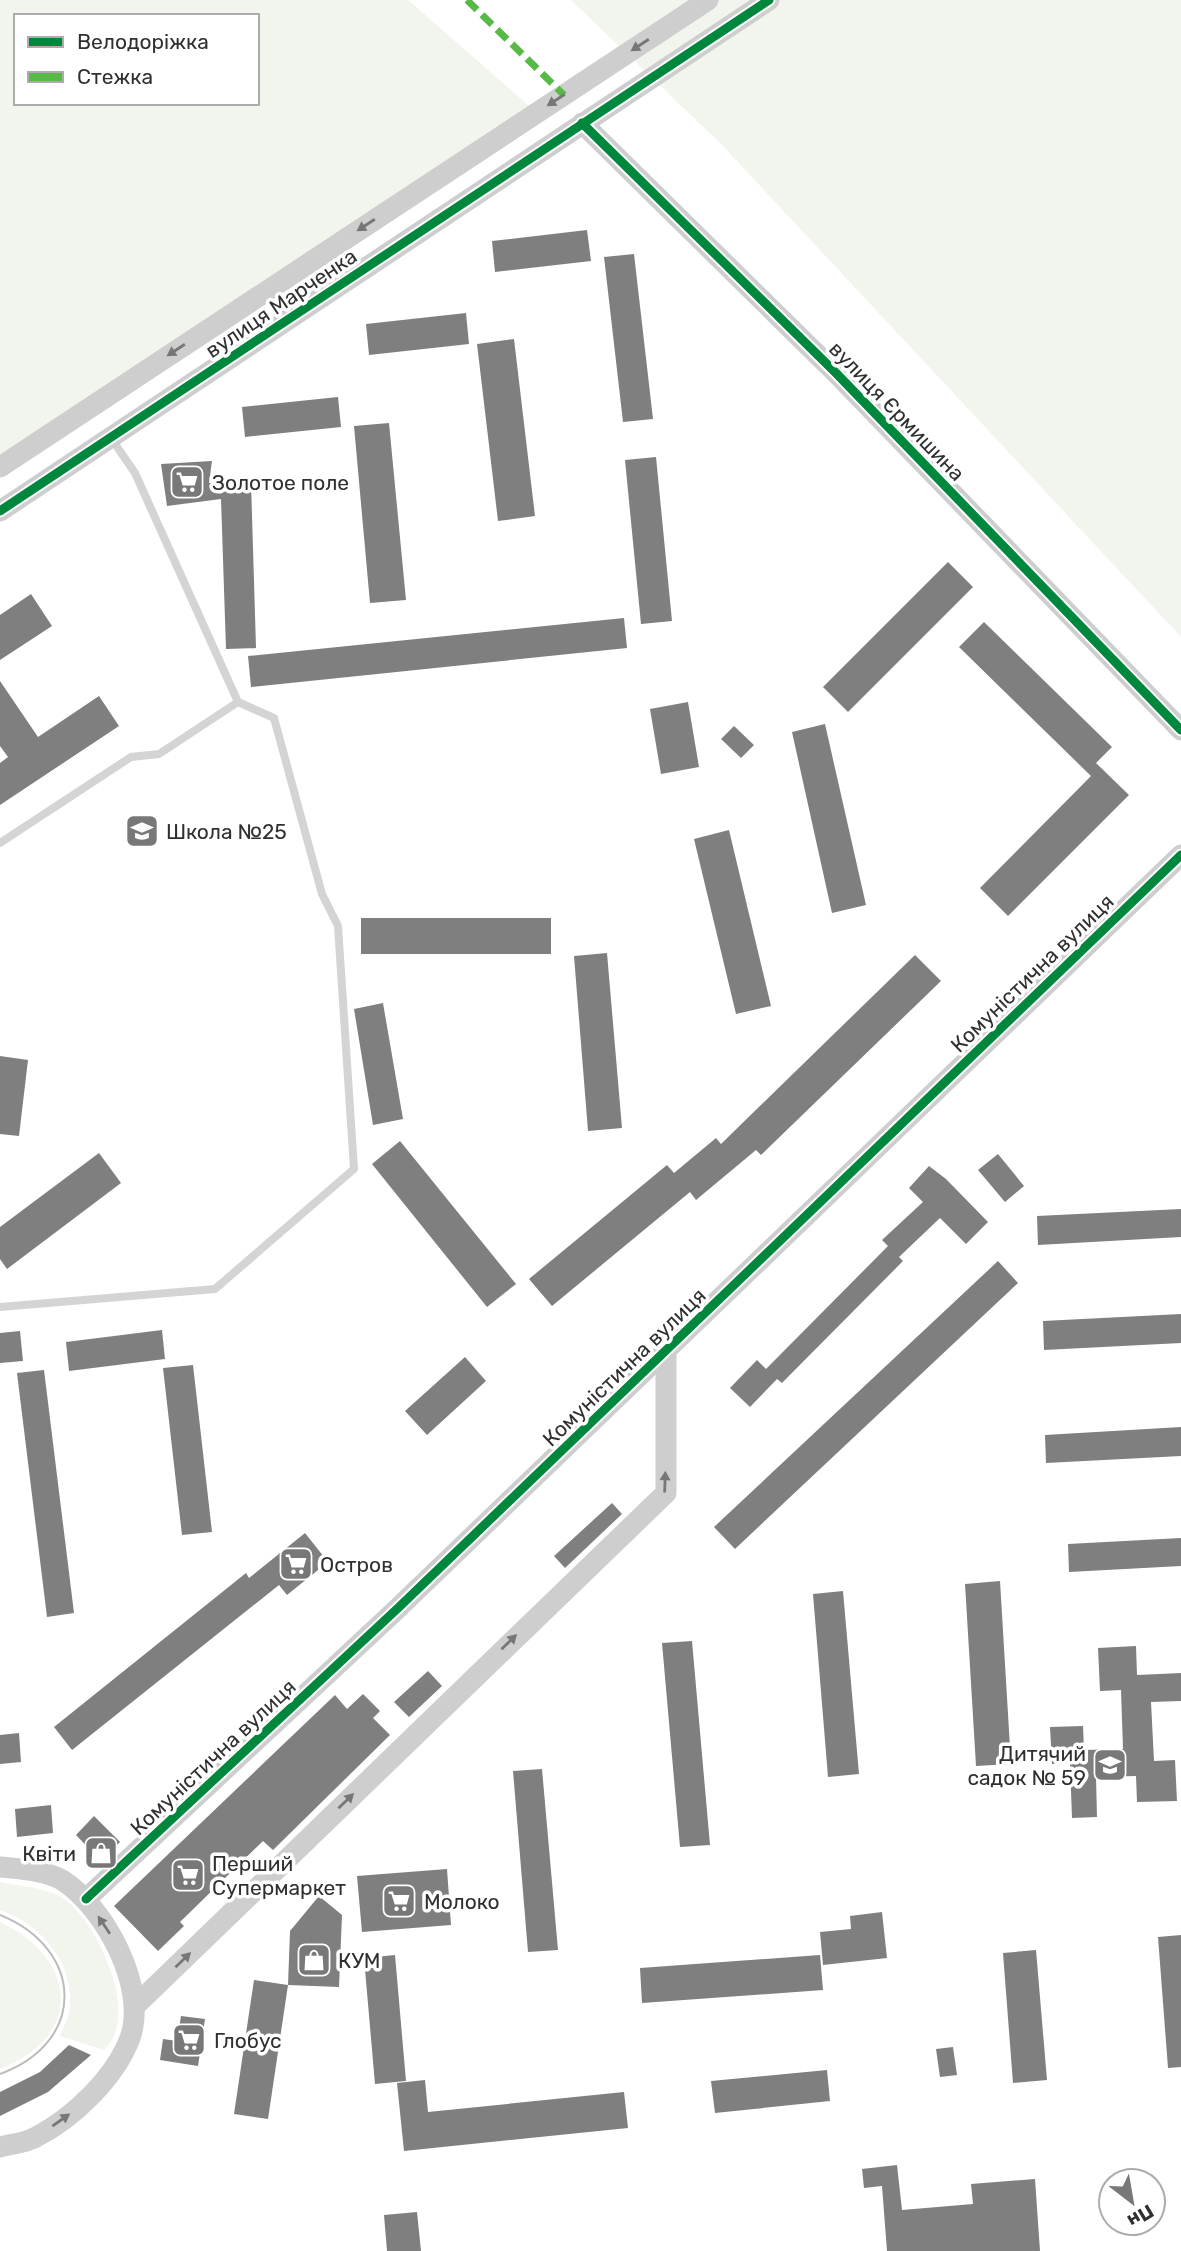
<svg xmlns="http://www.w3.org/2000/svg" width="1181" height="2251" viewBox="0 0 1181 2251" font-family="Rubik,sans-serif">
<style>
.green{fill:#f1f5ed;fill-rule:evenodd}
.building{fill:#7f7f7f}
.lines{fill:none;stroke-linecap:round;stroke-linejoin:round}
.lane{stroke:#d4d4d4;stroke-width:8}
.secondary{stroke:#cecece;stroke-width:21}
.tram{stroke:#bcbcbc;stroke-width:2}
.quiet{stroke:#58b947;stroke-width:7;stroke-dasharray:14 7;stroke-linecap:butt}
.cycleway-casing{stroke:#fff;stroke-width:13}
.cycleway{stroke:#00873e;stroke-width:9}
.oneway{fill:#777}
.labels{text-anchor:middle;dominant-baseline:central;stroke-width:7;stroke-linejoin:round;paint-order:stroke}
.street-label{font-size:21px;fill:#303030;stroke:#fff}
.poi-label{font-size:21px;fill:#303030;stroke:#fff;text-anchor:start}
</style>
<rect width="100%" height="100%" fill="#fff"/>
<path class="green" d="M0,0H408L529,106L0,456ZM16,16H257V103H16Z
M571,0H1181V637L721,144Z
M0,1882C22,1887 49,1887 67,1901C99,1927 141,2016 104,2050L60,2036C64,2026 70,2015 70,2005C73,1961 40,1924 0,1910Z
M0,1922C77,1958 85,2036 0,2069Z"/>
<path class="building" d="M587,230L591,261L495,272L492,241Z
M634,254L653,419L623,422L604,257Z
M466,313L469,344L369,355L366,324Z
M514,339L535,516L498,521L477,344Z
M338,397L341,427L245,437L242,407Z
M389,423L406,600L370,603L354,426Z
M656,457L672,621L641,624L625,460Z
M212,461L209,483L251,482L256,648L226,649L221,499L167,506L161,464Z
M948,562L973,587L848,712L823,687Z
M31,594L52,626L0,660V615Z
M624,618L627,648L251,687L248,656Z
M984,622L1112,747L1096,763L1129,795L1008,916L980,888L1091,776L959,647Z
M0,681L38,737L99,696L119,726L0,805V763L8,757L0,746Z
M688,702L699,767L661,774L650,709Z
M825,724L866,905L832,913L792,732Z
M734,726L754,745L741,758L721,739Z
M729,830L771,1006L736,1014L694,839Z
M361,918H551V954H361Z
M607,953L622,1128L588,1131L574,956Z
M915,955L941,981L761,1155L756,1150L696,1200L690,1192L552,1306L529,1279L667,1165L674,1173L716,1138L721,1144Z
M383,1003L403,1119L373,1125L354,1009Z
M0,1056L28,1060L19,1136L0,1134Z
M400,1141L516,1284L487,1307L372,1164Z
M99,1153L121,1183L7,1269L0,1259V1227Z
M998,1154L1024,1186L1005,1202L978,1170Z
M929,1166L946,1179L988,1222L966,1244L940,1218L899,1257L903,1261L782,1383L777,1379L750,1407L730,1388L757,1360L766,1369L888,1246L882,1240L923,1202L909,1188Z
M1181,1209V1237L1038,1245L1037,1216Z
M998,1261L1018,1283L735,1549L714,1527Z
M1181,1314V1343L1044,1350L1043,1321Z
M162,1330L165,1359L69,1371L66,1342Z
M20,1331L23,1361L0,1363V1333Z
M465,1357L486,1381L427,1435L405,1411Z
M193,1365L212,1532L182,1535L163,1368Z
M44,1370L74,1613L47,1617L17,1373Z
M1181,1427V1456L1046,1463L1045,1435Z
M612,1503L622,1514L565,1568L554,1556Z
M305,1533L328,1562L287,1595L279,1585L72,1750L54,1727L246,1573L249,1578Z
M1181,1538V1566L1069,1572L1068,1544Z
M1000,1581L1011,1764L976,1766L965,1584Z
M843,1591L859,1774L828,1777L813,1594Z
M692,1641L710,1845L680,1847L662,1643Z
M1136,1646L1137,1675L1181,1673V1701L1151,1702L1154,1761L1175,1760L1177,1801L1137,1802L1136,1776L1096,1777L1097,1817L1072,1818L1070,1763L1052,1764L1050,1727L1083,1726L1084,1750L1123,1749L1121,1690L1100,1691L1098,1648Z
M428,1671L442,1686L409,1717L394,1702Z
M363,1694L380,1711L373,1718L390,1735L273,1850L263,1841L180,1922L184,1926L158,1951L114,1906L335,1695L347,1709Z
M19,1733L21,1762L0,1764V1735Z
M542,1769L558,1950L528,1952L513,1771Z
M51,1805L53,1833L17,1837L15,1809Z
M94,1816L120,1842L101,1861L76,1835Z
M447,1869L451,1925L362,1932L357,1876Z
M319,1896L342,1915L339,1987L288,1985L290,1931Z
M882,1912L887,1958L823,1965L820,1932L851,1929L850,1916Z
M1181,1935V2067L1168,2068L1158,1937Z
M1036,1950L1047,2080L1013,2083L1003,1953Z
M395,1955L406,2081L375,2084L364,1958Z
M820,1955L823,1990L642,2003L640,1968Z
M254,1980L288,1985L268,2119L234,2114Z
M181,2016L205,2019L198,2066L160,2060L163,2039L177,2041Z
M69,2045L91,2055L48,2092L0,2116V2092L40,2072Z
M953,2047L957,2075L940,2077L936,2049Z
M827,2070L830,2101L715,2113L711,2081Z
M425,2080L428,2112L624,2092L628,2128L404,2151L397,2083Z
M897,2165L902,2210L973,2204L971,2184L1035,2179L1040,2251H887L882,2186L864,2188L862,2169Z
M417,2212L421,2251H387L384,2215Z"/>
<g class="lines">
<path class="lane" d="M0,843L131,757L159,754L238,702
M0,1307L215,1289L354,1169L338,926L322,894L274,718L238,702L135,473L111,438"/>
<path class="secondary" d="M582,123L836,373L1181,730
M0,467L708,0
M0,511L769,0
M0,1867C19,1869 45,1870 62,1880C105,1907 148,1988 130,2038C115,2078 73,2118 36,2137C26,2143 11,2144 0,2147
M86,1899L397,1609L1181,855
M134,2007L666,1493V1351"/>
<path class="tram" d="M0,1915C84,1949 88,2042 0,2074"/>
<path class="quiet" d="M467,0L564,95"/>
<defs>
<path id="cycleway" d="M582,123L836,373L1181,730
M0,511L769,0
M86,1899L397,1609L1181,855"/>
</defs>
<use href="#cycleway" class="cycleway-casing"/>
<use href="#cycleway" class="cycleway"/>
</g>
<defs><path id="oneway-solid" d="M-6-.8H1V-3.2L6.5 0L1 3.2V.8H-6Z" transform="scale(1.75)"/></defs>
<g class="oneway">
<use href="#oneway-solid" transform="translate(640 45) rotate(147)"/>
<use href="#oneway-solid" transform="translate(556 100) rotate(147)"/>
<use href="#oneway-solid" transform="translate(366 225) rotate(147)"/>
<use href="#oneway-solid" transform="translate(176 350) rotate(147)"/>
<use href="#oneway-solid" transform="translate(665 1482) rotate(-88)"/>
<use href="#oneway-solid" transform="translate(509 1642) rotate(-44)"/>
<use href="#oneway-solid" transform="translate(346 1801) rotate(-44)"/>
<use href="#oneway-solid" transform="translate(104 1925) rotate(-124)"/>
<use href="#oneway-solid" transform="translate(183 1960) rotate(-44)"/>
<use href="#oneway-solid" transform="translate(61 2120) rotate(-35)"/>
</g>
<defs>
<symbol id="supermarket-square" viewBox="-11 -11 22 22"><rect x="-9" y="-9" width="18" height="18" rx="4" fill="#787878" stroke="#fff"/><path d="M-6-5.5h2.5l.6 2H6L4.5 2H-2.5L-4.4-4H-6ZM-1.5 3.2a1.3 1.3 0 1 0 .1 0ZM3 3.2a1.3 1.3 0 1 0 .1 0Z" fill="#fff"/></symbol>
<symbol id="school-square" viewBox="-11 -11 22 22"><rect x="-9" y="-9" width="18" height="18" rx="4" fill="#787878" stroke="#fff"/><path d="M0-5L7-2L0 1L-7-2ZM-4 1L0 2.5L4 1V4Q0 6-4 4Z" fill="#fff"/></symbol>
<symbol id="shop-square" viewBox="-11 -11 22 22"><rect x="-9" y="-9" width="18" height="18" rx="4" fill="#787878" stroke="#fff"/><path d="M-5-2.5h2.3a2.7 3.5 0 0 1 5.4 0H5L5.5 6h-11ZM-1.5-2.5h3a1.5 2.3 0 0 0-3 0Z" fill="#fff"/></symbol>
</defs>
<g fill-rule="evenodd">
<use href="#supermarket-square" x="168" y="463" width="38" height="38"/>
<use href="#school-square" x="123" y="812" width="38" height="38"/>
<use href="#supermarket-square" x="277" y="1545" width="38" height="38"/>
<use href="#school-square" x="1091" y="1746" width="38" height="38"/>
<use href="#shop-square" x="82" y="1834" width="38" height="38"/>
<use href="#supermarket-square" x="169" y="1856" width="38" height="38"/>
<use href="#supermarket-square" x="380" y="1882" width="38" height="38"/>
<use href="#shop-square" x="295" y="1941" width="38" height="38"/>
<use href="#supermarket-square" x="170" y="2021" width="38" height="38"/>
</g>
<g class="labels">
<g class="street-label">
<text transform="translate(281 303) rotate(-34)">вулиця Марченка</text>
<text transform="translate(897 411) rotate(46)">вулиця Єрмишина</text>
<text transform="translate(1032 973) rotate(-44)">Комуністична вулиця</text>
<text transform="translate(624 1367) rotate(-44)">Комуністична вулиця</text>
<text transform="translate(213 1757) rotate(-43)">Комуністична вулиця</text>
</g>
<g class="poi-label">
<text x="212" y="482">Золотое поле</text>
<text x="166" y="831">Школа №25</text>
<text x="320" y="1564">Остров</text>
<text x="1086" y="1753" text-anchor="end">Дитячий<tspan x="1086" dy="24">садок № 59</tspan></text>
<text x="76" y="1853" text-anchor="end">Квіти</text>
<text x="212" y="1863">Перший<tspan x="212" dy="24">Супермаркет</tspan></text>
<text x="424" y="1901">Молоко</text>
<text x="338" y="1960">КУМ</text>
<text x="214" y="2040">Глобус</text>
</g>
</g>
<rect x="14" y="14" width="245" height="91" fill="#ffffff" stroke="#acacac" stroke-width="2"/>
<rect x="28" y="37" width="35" height="10" fill="#00873e" stroke="#acacac" stroke-width="2"/>
<text x="77" y="49" font-size="21" fill="#303030">Велодоріжка</text>
<rect x="28" y="72" width="35" height="10" fill="#58b947" stroke="#acacac" stroke-width="2"/>
<text x="77" y="84" font-size="21" fill="#303030">Стежка</text>
<g transform="translate(1132 2202) rotate(149)"><circle r="33" fill="#ffffff" stroke="#acacac" stroke-width="2"/>
<path d="M0-5L12 26L0 18L-12 26Z" fill="#787878"/>
<text y="-10" font-size="19" font-weight="bold" text-anchor="middle" fill="#303030">Пн</text>
</g>
</svg>
